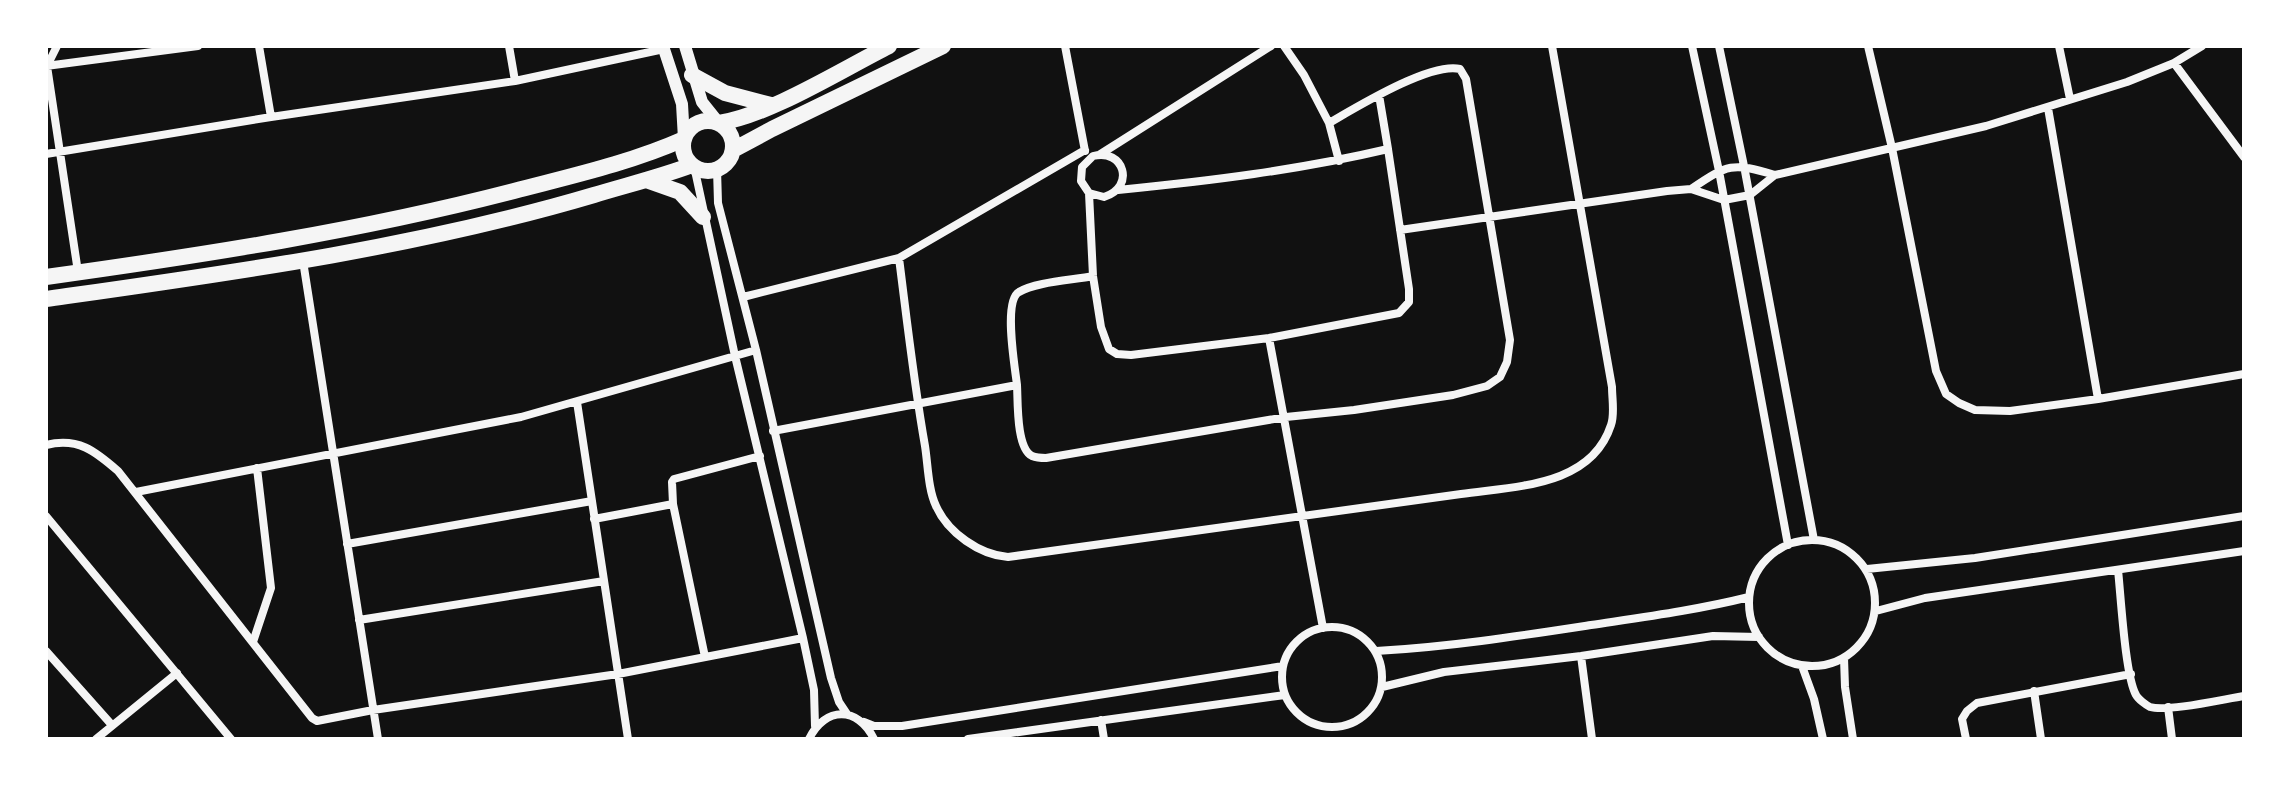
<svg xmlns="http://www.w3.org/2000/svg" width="2290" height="785" viewBox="0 0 2290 785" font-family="'IBM Plex Sans',sans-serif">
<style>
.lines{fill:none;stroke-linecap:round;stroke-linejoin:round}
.minor{stroke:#f5f5f5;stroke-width:8}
.tertiary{stroke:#f5f5f5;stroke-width:12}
.primary{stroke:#f5f5f5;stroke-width:16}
</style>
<rect width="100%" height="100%" fill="#111"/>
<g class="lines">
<path class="minor" d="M57,46L47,66L78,272
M259,46L271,117
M509,46L515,81
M1065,46L1085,151
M1284,46L1304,75L1329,123L1339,161
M1692,46L1719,171L1788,545
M1719,46L1744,166L1814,540
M1868,46L1892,148L1936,371L1946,394L1959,403L1975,410L2010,411L2098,399L2244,374
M2059,46L2070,99
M2174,63L2244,157
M46,66L198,46
M1379,95L1388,149
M2048,108L2098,399
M46,154L271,117L515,81L664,49
M1099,155L1271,46
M694,166L735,356L803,638L814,690L815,726
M717,169L718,203L756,350L831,678L839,702L847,714
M1691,189C1728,164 1732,162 1775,175
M1089,193L1104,197C1136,187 1124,148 1093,156L1082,167L1081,181L1089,193L1093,276L1101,327L1109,349L1117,354L1131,355L1269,338L1399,313L1409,302V289L1388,149C1299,170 1209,181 1118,190
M1400,230L1667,191L1691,189L1724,200L1750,195L1775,175L1986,126L2127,82L2174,63L2202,46
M899,258C907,321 914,384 925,446C928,465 928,489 936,506C948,533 980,555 1008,557L1461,494C1515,486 1591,487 1611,425C1615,414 1612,399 1612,387L1552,46
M303,261L378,739
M743,297L899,258L1085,150
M1269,338L1323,628
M1017,385C1015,367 1003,301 1019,292C1035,282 1074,280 1093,276
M577,402L628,739
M773,431L1017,385C1018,401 1016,448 1032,456C1037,458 1041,458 1046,458L1286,417L1354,410L1453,395L1487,386L1500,377L1507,362L1510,340L1466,79L1460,69C1430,62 1357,107 1329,123
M46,445C78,437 95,451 118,471L312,718L317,721L373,710L618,674L803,638
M136,492L521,417L756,350
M673,504L672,482L674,479L760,456
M46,516L231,739
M594,519L673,504L705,657
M1749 603a63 63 0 1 1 126 0a63 63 0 1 1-126 0Z
M347,544L592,501
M1867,569L1975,558L2244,516
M2118,570C2121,597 2125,675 2136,695C2138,699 2146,705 2150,707C2168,712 2224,699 2244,696
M1876,611L1925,598L2244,551
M359,620L604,581
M1282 677a50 50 0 1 1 100 0a50 50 0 1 1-100 0Z
M253,642L271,588L257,468
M46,651L111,724
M1376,651C1448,647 1519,636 1591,625C1644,617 1697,610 1749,597
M1581,656L1592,739
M1844,658L1845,687L1853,739
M1802,666L1814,699L1823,739
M1382,687L1444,672L1581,656L1713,636L1759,637
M2034,691L2041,739
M2168,707L2172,739
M1101,720L1104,739
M864,722L874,726H902L1283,666
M96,739L177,673
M809,739C825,706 858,706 874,739
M968,739L1285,695
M1966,739L1962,719L1967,711L1977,703L2131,674"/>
<path class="tertiary" d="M663,46L682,104L684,139
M685,46L702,102L718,122"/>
<path class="primary" d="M692,75L725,93L771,105
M683 146a25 25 0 1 1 50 0a25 25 0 1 1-50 0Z
M719,123C770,115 841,70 889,46
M733,150L772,129L943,46
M646,180L680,192L703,217
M46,277C204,255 360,231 514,191C571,176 630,163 684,139
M46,299C230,273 415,248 594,195C627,185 660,177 692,165"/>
</g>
<rect width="2290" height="785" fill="none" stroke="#ffffff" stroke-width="96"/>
</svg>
